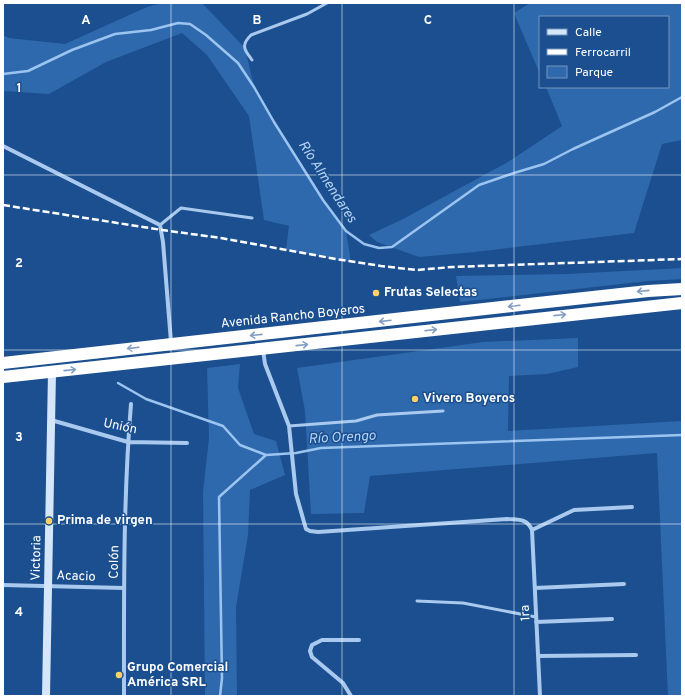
<svg xmlns="http://www.w3.org/2000/svg" width="685" height="699" viewBox="0 0 685 699" font-family="Overpass,sans-serif">
<style>
.green{fill:#2e69ad}
.lines{fill:none;stroke-linecap:round;stroke-linejoin:round}
.stream{stroke:#9cc4f0;stroke-width:2.5}
.lane{stroke:#a9c9ee;stroke-width:3}
.street{stroke:#a9c9ee;stroke-width:4}
.secondary{stroke:#d6e6fa;stroke-width:8}
.highway{stroke:#fff;stroke-width:12}
.rail{stroke:#fff;stroke-width:2.5;stroke-dasharray:7 3;stroke-linecap:butt}
.oneway{stroke:#829ec1}
.grid{fill:none;stroke:#fff;stroke-width:1;stroke-opacity:0.55}
.poi-dot{fill:#ffd166;stroke:#1b4f8f;stroke-width:1.5}
.labels{text-anchor:middle;dominant-baseline:central;stroke-width:3;stroke-linejoin:round;paint-order:stroke}
.poi-label{font-size:13px;font-weight:bold;fill:#fff;stroke:#1b4f8f;text-anchor:start}
.street-label{font-size:13px;fill:#fff;stroke:#1b4f8f}
.water-label{font-size:14px;font-style:italic;fill:#b5d3f5;stroke:#1b4f8f}
.grid-label{font-size:13px;text-anchor:middle;font-weight:bold;fill:#fff;stroke:#1b4f8f;stroke-width:3;stroke-linejoin:round;paint-order:stroke}
</style>
<rect width="100%" height="100%" fill="#1b4f8f"/>
<path class="green" d="M162,3H202L245,48L254,87L274,122L323,200L346,231L351,262L286,250L289,226L264,220L249,116L207,55L182,33L106,62L49,94L3,91V35L9,38L65,44L147,7Z
M530,3H682V140L662,144L634,233L475,252L419,257L377,242L369,235L403,219L508,162L562,126L546,87H668V17H540V74L514,13Z
M682,268V279L648,281L460,302L456,276L567,274Z
M578,338V367L547,374L509,376L508,431L682,421V696H668L657,453L370,476L364,513L311,514L305,411L297,368L483,342Z
M240,364L238,388L254,434L276,441L285,475L250,490L248,535L236,607L237,696H205L203,492L209,438L207,368Z"/>
<g class="lines">
<path class="stream" d="M3,74L28,71L72,50L115,34L151,30L178,23L190,24L206,35L238,63L254,87L274,122L323,200L346,231L364,244L379,248L392,247L479,185L514,173L544,164L573,149L655,112L682,97
M118,383L146,399L223,426L240,445L266,455
M220,696L222,678L219,497L266,455L296,453L321,448L682,435"/>
<path class="lane" d="M252,60C245,50 240,46 251,35L307,14L327,3
M160,225L181,208L252,218
M289,426L356,421L377,415L443,411
M417,601L463,603L536,617"/>
<path class="street" d="M3,146L160,225L163,242L171,342
M263,350L265,364L289,426L296,494L306,529L310,531L318,532L507,519C518,520 527,518 532,530L540,696
M51,420L128,442L187,443
M532,530L574,510L632,507
M3,585L124,588
M535,588L624,584
M536,622L612,619
M538,656L636,655
M124,696C124,599 123,501 131,404
M351,696L343,683L312,657L310,651L312,645L322,640H359"/>
<path class="secondary" d="M46,696L52,372"/>
<path class="highway" d="M3,363L529,304L648,291L682,289
M3,377L682,303"/>
<path class="rail" d="M3,205L162,230L221,238L336,259L381,266L417,270L452,267L682,259"/>
</g>
<defs><path id="oneway-shaft" d="M-6 0H5M1.5-3L5.5 0L1.5 3" fill="none" stroke-width="1.6" stroke-linecap="round" stroke-linejoin="round"/></defs>
<g class="oneway">
<use href="#oneway-shaft" transform="translate(643 291) rotate(174)"/>
<use href="#oneway-shaft" transform="translate(514 306) rotate(173)"/>
<use href="#oneway-shaft" transform="translate(560 315) rotate(-6)"/>
<use href="#oneway-shaft" transform="translate(385 321) rotate(173)"/>
<use href="#oneway-shaft" transform="translate(431 330) rotate(-7)"/>
<use href="#oneway-shaft" transform="translate(256 335) rotate(174)"/>
<use href="#oneway-shaft" transform="translate(302 345) rotate(-6)"/>
<use href="#oneway-shaft" transform="translate(133 348) rotate(173)"/>
<use href="#oneway-shaft" transform="translate(70 370) rotate(-6)"/>
</g>
<path class="grid" d="M171,3V696M342,3V696M514,3V696M3,175H682M3,350H682M3,524H682"/>
<g class="poi-dot">
<circle cx="376" cy="293" r="4"/>
<circle cx="415" cy="399" r="4"/>
<circle cx="49" cy="521" r="4"/>
<circle cx="119" cy="675" r="4"/>
</g>
<g class="labels">
<g class="poi-label">
<text x="384" y="293">Frutas Selectas</text>
<text x="423" y="399">Vivero Boyeros</text>
<text x="57" y="521">Prima de virgen</text>
<text x="127" y="668">Grupo Comercial<tspan x="127" dy="15">América SRL</tspan></text>
</g>
<g class="street-label">
<text transform="translate(293 317) rotate(-6)">Avenida Rancho Boyeros</text>
<text transform="translate(120 427) rotate(12)">Unión</text>
<text transform="translate(37 558) rotate(-89)">Victoria</text>
<text transform="translate(115 562) rotate(-89)">Colón</text>
<text transform="translate(76 577) rotate(2)">Acacio</text>
<text transform="translate(526 613) rotate(-93)">1ra</text>
</g>
<g class="water-label">
<text transform="translate(327 182) rotate(57)">Río Almendares</text>
<text transform="translate(342 438) rotate(-3)">Río Orengo</text>
</g>
</g>
<g class="grid-label">
<text x="86" y="24">A</text>
<text x="257" y="24">B</text>
<text x="428" y="24">C</text>
<text x="19" y="92">1</text>
<text x="19" y="267">2</text>
<text x="19" y="441">3</text>
<text x="19" y="616">4</text>
</g>
<rect width="685" height="699" fill="none" stroke="#ffffff" stroke-width="8"/>
<rect x="539" y="16" width="130" height="72" fill="#1b4f8f" stroke="#7695bc"/>
<rect x="547" y="29" width="20" height="6" fill="#d6e6fa" stroke="#7695bc"/>
<text x="575" y="36" font-size="12" fill="#ffffff">Calle</text>
<rect x="547" y="49" width="20" height="6" fill="#ffffff" stroke="#7695bc"/>
<text x="575" y="56" font-size="12" fill="#ffffff">Ferrocarril</text>
<rect x="547" y="66" width="20" height="12" fill="#2e69ad" stroke="#7695bc"/>
<text x="575" y="76" font-size="12" fill="#ffffff">Parque</text>
</svg>
